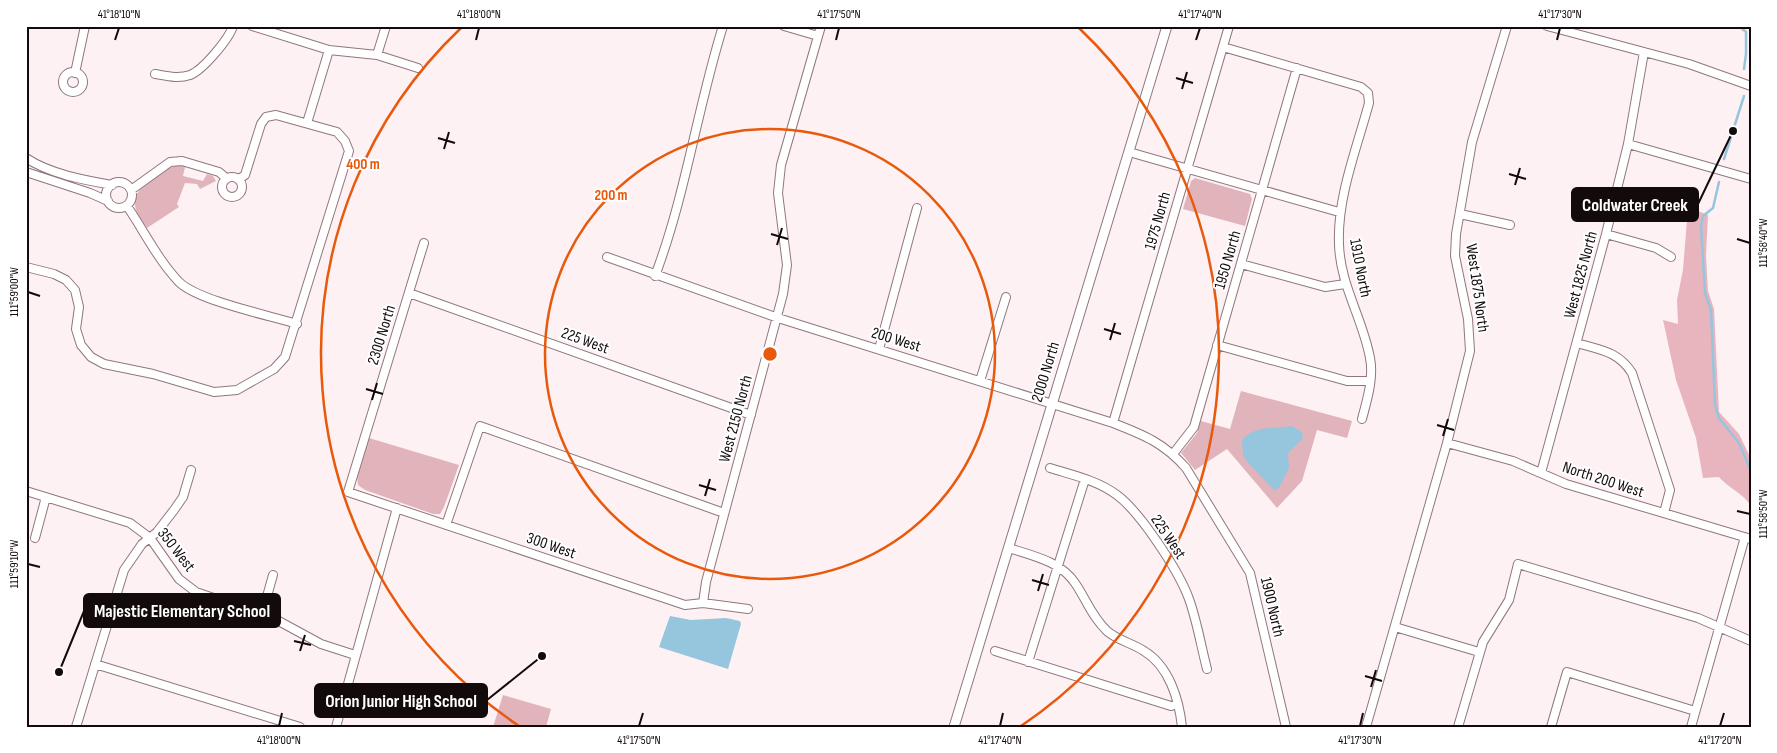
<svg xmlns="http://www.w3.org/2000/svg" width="1777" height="753" viewBox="0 0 1777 753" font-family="'Sofia Sans Condensed',sans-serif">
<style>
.green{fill:#e1b4bc}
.forest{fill:#e8b5be}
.water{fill:#96c5de}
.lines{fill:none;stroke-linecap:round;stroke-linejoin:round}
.stream{stroke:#96c5de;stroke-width:2.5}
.minor-casing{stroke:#90777c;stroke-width:10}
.tertiary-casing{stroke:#90777c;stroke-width:11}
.minor{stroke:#fff;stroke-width:8}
.tertiary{stroke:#fff;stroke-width:9}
.ticks{fill:none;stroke:#120a0b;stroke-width:2}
.ring{fill:none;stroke:#e8590c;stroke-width:2.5}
.labels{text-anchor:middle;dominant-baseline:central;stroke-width:4;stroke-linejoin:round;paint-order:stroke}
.street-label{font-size:16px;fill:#120a0b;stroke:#fff}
.centre{fill:#e8590c;stroke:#fff;stroke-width:2.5}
.ring-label{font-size:15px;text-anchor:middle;font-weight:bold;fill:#e8590c;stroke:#fff;stroke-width:4;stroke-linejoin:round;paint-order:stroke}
.leader{fill:none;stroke:#120a0b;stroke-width:2}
.callout-dot{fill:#120a0b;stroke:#fff;stroke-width:2}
.callout{fill:#120a0b;stroke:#120a0b;stroke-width:2}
.callout-label{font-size:18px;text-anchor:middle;font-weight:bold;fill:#fff}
.neatline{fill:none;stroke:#120a0b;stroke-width:2}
.ticks-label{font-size:12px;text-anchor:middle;fill:#120a0b}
</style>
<rect width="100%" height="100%" fill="#fdf1f3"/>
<path class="green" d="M179,165L185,167L183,176L203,181L207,174L213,176L216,181L200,189L197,184L185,183L177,204L179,207L147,228C142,221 135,213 135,204C133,187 164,168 179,165Z
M1195,178L1250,194L1252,199L1245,226L1183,209L1191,181Z
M1241,391L1352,421L1347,438L1317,430L1302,481L1277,508L1227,449L1195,470L1181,453L1197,433L1201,421L1230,429Z
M369,438L459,465L444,507L440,514H433L365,490L358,485L357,476Z
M503,695L551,709L546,727H493Z"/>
<path class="forest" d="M1688,207L1708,215L1706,255L1708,291L1714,309L1719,412L1739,434L1751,459V506C1743,493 1728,488 1719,477L1703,478L1696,438L1676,380L1663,320L1678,324L1677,300L1683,270Z"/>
<path class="water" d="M1292,426L1302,432L1303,438L1288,453L1289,468L1279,488L1274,490L1248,463L1243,455L1242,440C1254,425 1275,429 1292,426Z
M670,616L691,620L726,618L740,621L741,624L728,669L659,647Z"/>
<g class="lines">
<path class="stream" d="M1739,26L1746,32V54L1744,69
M1724,159L1744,96
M1719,182L1713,208L1703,216L1701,226L1705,293L1711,310L1715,405L1719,418L1739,443L1751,471"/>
<defs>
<path id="minor" d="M252,26L329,50L377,55L418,68
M784,26L818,36
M1547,26L1689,64L1751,86
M1223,47L1361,87L1368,93L1369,103C1357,148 1337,197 1339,244C1340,285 1363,319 1370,358C1374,378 1367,400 1362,419
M377,55L386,26
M63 82a10 10 0 1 1 20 0a10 10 0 1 1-20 0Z
M75,73L85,26
M155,74C167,76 178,79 190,75C203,70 229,39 233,26
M307,123L329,50
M1628,144L1751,179
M1129,152L1339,212
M26,158C50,174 84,180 112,185
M26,172L90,193L108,201
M222 187a10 10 0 1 1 20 0a10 10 0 1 1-20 0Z
M106 195a13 13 0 1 1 26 0a13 13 0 1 1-26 0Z
M131,190L170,162L182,161L219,172L226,178
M127,206C144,231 158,260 179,282C199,301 268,315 297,324
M1460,214L1510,225
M1606,234L1656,248L1671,257
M424,243L348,492L685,605L703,603L748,609
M607,257L778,318L1113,423C1144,435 1164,443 1186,468L1250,573L1286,727
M1241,264L1325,287L1345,284
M26,267L54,274L66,280L75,290L79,307L76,329L81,345L91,357L104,364L153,374L214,392L237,390L274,369L285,357L349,151L345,141L337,132L276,115L266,117L261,124L245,175L239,179
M655,276C686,194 697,109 723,26
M409,293L751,415
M1577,343C1600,350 1618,351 1632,373L1670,490L1664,513
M1217,345L1347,381H1370
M879,349L917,208
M980,381L1006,297
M1113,423L1229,26
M1447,443L1513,461L1566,484L1751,539
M1173,454L1194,427L1297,68
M1050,468C1072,475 1097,480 1117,495C1140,512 1179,571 1189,599C1197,621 1201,646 1207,669
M1541,473L1606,234L1628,144L1644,52
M26,491L130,523L150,538L179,579L196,592L275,619L321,644L355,655
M446,525L480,426L724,513
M35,538L46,497
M1009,548C1033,556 1060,561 1075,583C1086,599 1092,617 1107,631C1117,640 1132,643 1144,651C1169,666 1179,699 1182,727
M703,603L706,582L783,294L787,265L778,193L781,165L821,26
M262,614L273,575
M1395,627L1479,652
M995,651L1171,706L1177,704
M1028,662L1085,479
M95,664L300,727
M76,727L124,570L142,544L157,532L174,510L183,497L191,470
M336,727L397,508
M1366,727L1447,443L1470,351L1468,319L1455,256L1456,234L1472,142L1507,26
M1458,727L1483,642L1509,600L1518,564L1698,618L1751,641
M1551,727L1567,672L1695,711
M1691,727L1745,537"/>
<path id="tertiary" d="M954,727L1167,26"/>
</defs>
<use href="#minor" class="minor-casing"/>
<use href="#tertiary" class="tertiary-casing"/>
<use href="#minor" class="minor"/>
<use href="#tertiary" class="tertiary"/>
</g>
<path class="ticks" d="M115,40L119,28M476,40L479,28M836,40L839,28M1196,40L1200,28M1557,40L1560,28M1176,78L1193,83M1182,89L1187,72M438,138L455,143M444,149L449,132M1509,174L1526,179M1515,185L1520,168M771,234L788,239M1737,239L1750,243M777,245L782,228M28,292L40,296M1104,329L1121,334M1110,340L1115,323M366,389L383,394M372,400L377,383M1437,425L1454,430M1443,436L1448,419M699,485L716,490M705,496L710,479M1737,511L1750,514M28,564L40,567M1032,580L1049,585M1038,591L1043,574M294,641L311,645M300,651L305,635M1365,676L1382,681M1371,687L1376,670M279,726L282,713M639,726L643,713M1000,726L1003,713M1360,726L1363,713M1720,726L1724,713"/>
<g class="ring">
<circle cx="770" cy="354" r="225"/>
<path d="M519 726A449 449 0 0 1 461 28M1079 28A449 449 0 0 1 1021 726"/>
</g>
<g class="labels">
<g class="street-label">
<text transform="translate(1158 221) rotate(-74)">1975 North</text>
<text transform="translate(1228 260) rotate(-74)">1950 North</text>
<text transform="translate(1360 268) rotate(79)">1910 North</text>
<text transform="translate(1581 275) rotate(-75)">West 1825 North</text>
<text transform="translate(1477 288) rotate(82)">West 1875 North</text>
<text transform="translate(382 335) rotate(-73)">2300 North</text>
<text transform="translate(896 340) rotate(17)">200 West</text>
<text transform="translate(585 341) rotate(20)">225 West</text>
<text transform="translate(1046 372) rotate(-73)">2000 North</text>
<text transform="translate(736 419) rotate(-75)">West 2150 North</text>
<text transform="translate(1603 480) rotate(18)">North 200 West</text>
<text transform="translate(1168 537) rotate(56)">225 West</text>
<text transform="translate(551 546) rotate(19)">300 West</text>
<text transform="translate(176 550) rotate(52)">350 West</text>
<text transform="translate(1272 607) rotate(77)">1900 North</text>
</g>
</g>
<circle cx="770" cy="354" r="8" class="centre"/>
<g class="ring-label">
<text x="363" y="169">400 m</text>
<text x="611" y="200">200 m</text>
</g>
<path class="leader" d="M1733 131L1698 204M59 672L84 611M542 656L487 700"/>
<g class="callout-dot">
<circle cx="1733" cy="131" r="5"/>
<circle cx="59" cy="672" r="5"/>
<circle cx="542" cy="656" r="5"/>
</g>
<g class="callout">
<rect x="1572" y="188" width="126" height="33" rx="5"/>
<rect x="84" y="594" width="196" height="33" rx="5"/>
<rect x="315" y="684" width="172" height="33" rx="5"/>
</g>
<g class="callout-label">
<text x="1635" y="211">Coldwater Creek</text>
<text x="182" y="617">Majestic Elementary School</text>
<text x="401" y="707">Orion Junior High School</text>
</g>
<rect width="1777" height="753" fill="none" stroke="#ffffff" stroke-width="55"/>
<rect x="28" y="28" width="1722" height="698" class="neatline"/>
<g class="ticks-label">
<text x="119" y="18">41°18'10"N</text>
<text x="479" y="18">41°18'00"N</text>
<text x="839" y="18">41°17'50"N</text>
<text x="1200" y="18">41°17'40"N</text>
<text x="1560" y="18">41°17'30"N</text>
<text transform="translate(1763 243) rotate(-90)" y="4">111°58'40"W</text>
<text transform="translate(14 292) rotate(-90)" y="4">111°59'00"W</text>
<text transform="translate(1763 514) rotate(-90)" y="4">111°58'50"W</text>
<text transform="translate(14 564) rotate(-90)" y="4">111°59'10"W</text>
<text x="279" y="744">41°18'00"N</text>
<text x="639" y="744">41°17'50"N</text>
<text x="1000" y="744">41°17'40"N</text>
<text x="1360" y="744">41°17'30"N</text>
<text x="1720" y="744">41°17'20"N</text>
</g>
</svg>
